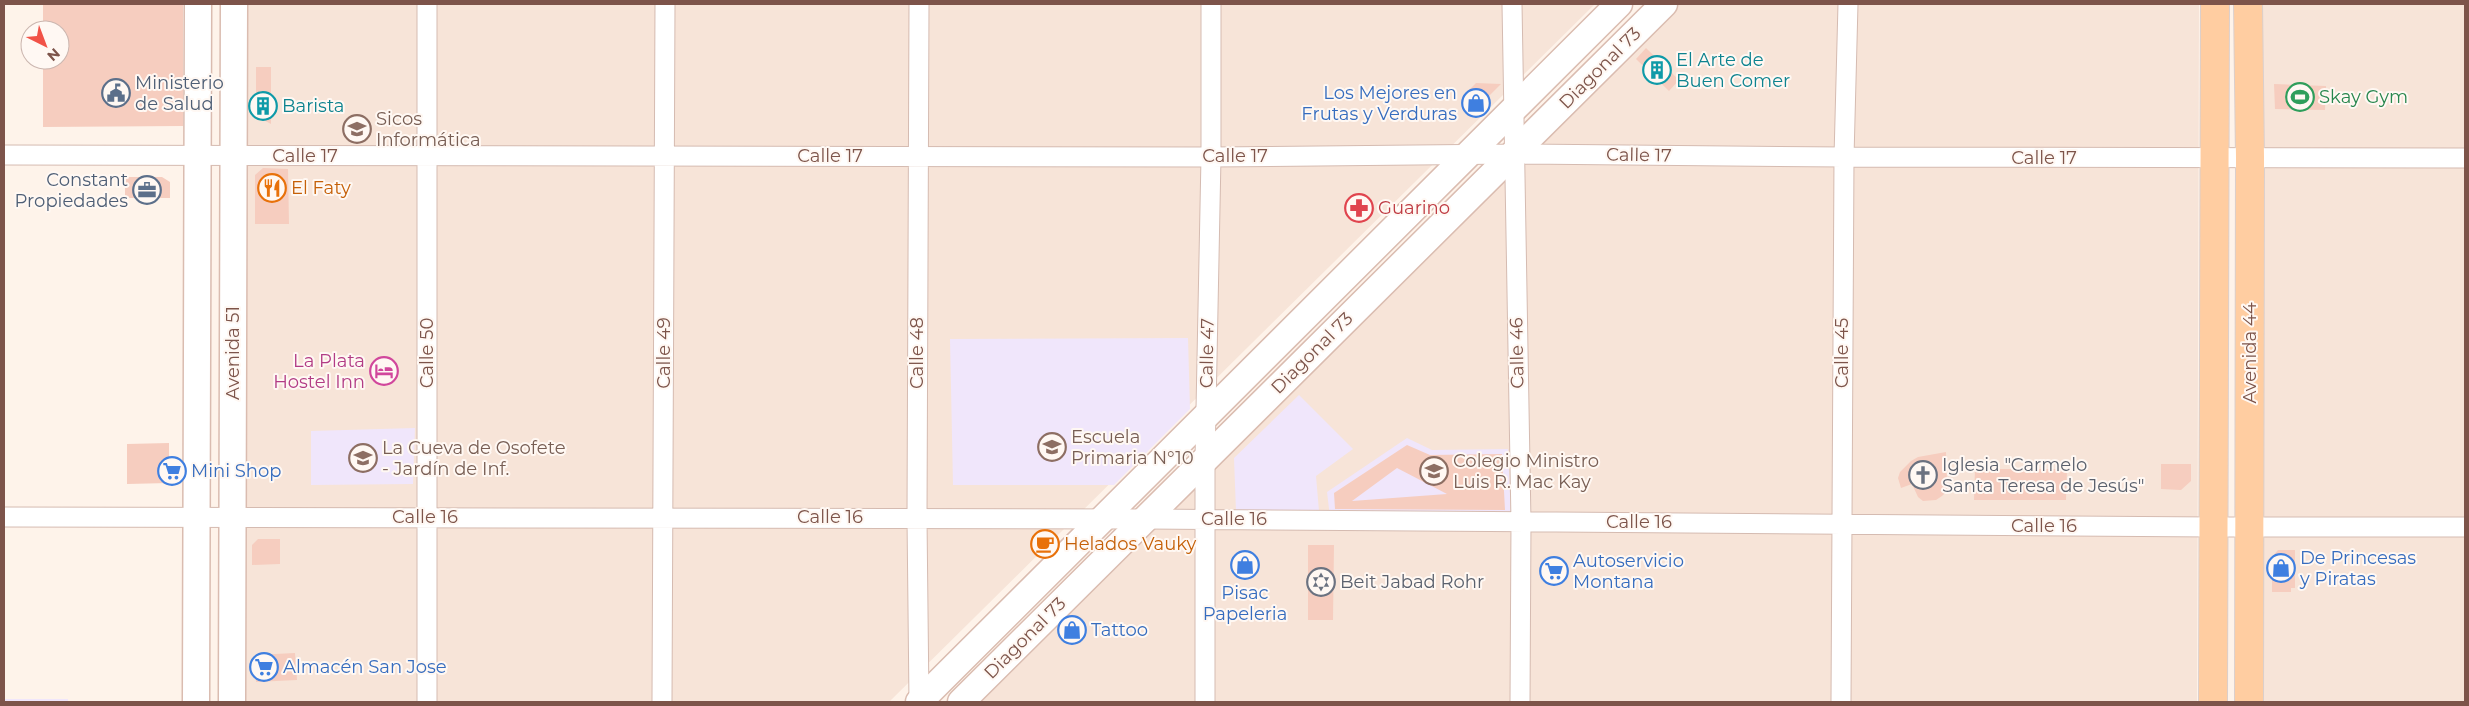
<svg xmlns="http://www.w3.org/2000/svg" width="2469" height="706" viewBox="0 0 2469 706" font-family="Montserrat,sans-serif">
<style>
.residential{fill:#f7e4d8}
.education{fill:#f0e6fb}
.building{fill:#f6cdbf;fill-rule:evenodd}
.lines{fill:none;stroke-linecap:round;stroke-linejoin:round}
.street-casing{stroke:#d5bbb1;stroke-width:21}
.secondary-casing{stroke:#dabcb0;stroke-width:29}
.primary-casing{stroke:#dbcfcc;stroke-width:30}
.street{stroke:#fff;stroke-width:19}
.secondary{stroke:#fff;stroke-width:26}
.primary{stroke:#ffcda1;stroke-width:28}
.labels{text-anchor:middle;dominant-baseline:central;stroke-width:4;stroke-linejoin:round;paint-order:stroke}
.culture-label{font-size:18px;fill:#0d838f;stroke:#fff8f3;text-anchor:start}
.street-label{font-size:18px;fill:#7d544a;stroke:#fff8f3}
.service-label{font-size:18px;fill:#4e5e75;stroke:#fff8f3;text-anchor:start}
.shop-label{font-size:18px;fill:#366cbe;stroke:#fff8f3;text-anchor:start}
.leisure-label{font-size:18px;fill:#27864d;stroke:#fff8f3;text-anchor:start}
.education-label{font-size:18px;fill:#785e54;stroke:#fff8f3;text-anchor:start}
.food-label{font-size:18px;fill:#c56008;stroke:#fff8f3;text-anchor:start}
.health-label{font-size:18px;fill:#be3a42;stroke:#fff8f3;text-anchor:start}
.hotel-label{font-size:18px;fill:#b23c85;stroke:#fff8f3;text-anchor:end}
.worship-label{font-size:18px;fill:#5b616d;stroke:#fff8f3;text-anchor:start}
</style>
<rect width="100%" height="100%" fill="#fef3ea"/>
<path class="residential" d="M245,4H1595L889,702H244Z
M1677,4H2199L2197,702H976Z
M2257,4H2465V702H2258Z"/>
<path class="education" d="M1188,338L1190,409L1114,485H953L950,339Z
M1299,395L1353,449L1316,476L1319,511H1236L1234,458Z
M415,428L413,484L311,485V431Z
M1407,438L1432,450L1508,449L1511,519L1330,517L1327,492Z
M4,699H68V702H4Z"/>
<path class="building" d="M43,4H183V126L43,127V60H60V30H43Z
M1646,48L1679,80L1669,91L1636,59Z
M256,67H271V124L256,116Z
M1476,83L1501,84L1476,109L1463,96Z
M2274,84L2326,86L2325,110L2275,109Z
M263,168L288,169L289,224H255V175Z
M125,177H162L170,182V198H125Z
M1359,193L1375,209L1361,224L1344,208Z
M169,443V483L127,484V444Z
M1407,445L1430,455L1502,454L1505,510L1335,509L1334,493ZM1397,468L1447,494L1352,501Z
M1946,452L1947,485V491L1942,496L1936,500L1923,501L1918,497L1912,484L1901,488L1898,478L1900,472L1911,461L1918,457Z
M2161,464H2191V481L2181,490L2161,489Z
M1975,469H2067L2066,500H1974Z
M258,539H280V564L252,565V545Z
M1308,545H1334L1333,620H1308Z
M2278,550H2295V588H2291V592H2272V557Z
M1070,620L1082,631L1073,641L1061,629Z
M295,653L297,680L256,682L255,655Z"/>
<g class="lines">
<defs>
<path id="street" d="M427,4V702
M919,4L917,518L919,702
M1512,4L1521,522L1520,702
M4,155L1211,157L1513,154L1844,157L2465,158
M4,517L1146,519L2214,527H2465
M662,702L665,4
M1205,702V460L1211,157V4
M1841,702L1844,157L1848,4"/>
<path id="secondary" d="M196,702L198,4
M232,702L234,4
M919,702L1619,4
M961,702L1664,4"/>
<path id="primary" d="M2248,4L2250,158L2249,702
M2213,702L2215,4"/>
</defs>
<use href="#street" class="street-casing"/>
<use href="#secondary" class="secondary-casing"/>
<use href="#primary" class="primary-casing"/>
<use href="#street" class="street"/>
<use href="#secondary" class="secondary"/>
<use href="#primary" class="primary"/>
</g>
<defs>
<symbol id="building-ring" viewBox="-11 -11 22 22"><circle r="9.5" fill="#fff8f3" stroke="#0f9aa8" stroke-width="1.5"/><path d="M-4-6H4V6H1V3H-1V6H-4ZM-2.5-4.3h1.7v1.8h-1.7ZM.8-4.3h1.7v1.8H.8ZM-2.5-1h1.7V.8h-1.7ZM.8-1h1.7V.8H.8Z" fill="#0f9aa8"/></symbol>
<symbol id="civic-ring" viewBox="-11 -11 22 22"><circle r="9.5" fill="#fff8f3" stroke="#5c6f8a" stroke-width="1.5"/><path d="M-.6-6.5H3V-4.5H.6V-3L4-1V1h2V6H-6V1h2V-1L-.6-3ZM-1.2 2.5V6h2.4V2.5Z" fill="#5c6f8a"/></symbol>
<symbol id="stadium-ring" viewBox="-11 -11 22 22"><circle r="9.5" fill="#fff8f3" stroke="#2e9e5b" stroke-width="1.5"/><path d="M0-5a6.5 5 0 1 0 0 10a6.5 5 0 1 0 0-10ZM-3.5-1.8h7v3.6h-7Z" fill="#2e9e5b"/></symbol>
<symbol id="shop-ring" viewBox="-11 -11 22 22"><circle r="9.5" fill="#fff8f3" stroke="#3f7fe0" stroke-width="1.5"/><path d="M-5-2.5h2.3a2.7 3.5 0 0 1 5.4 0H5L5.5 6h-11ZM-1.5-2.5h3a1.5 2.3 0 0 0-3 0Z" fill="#3f7fe0"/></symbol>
<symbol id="university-ring" viewBox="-11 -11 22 22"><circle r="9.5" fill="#fff8f3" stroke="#8d6e63" stroke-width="1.5"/><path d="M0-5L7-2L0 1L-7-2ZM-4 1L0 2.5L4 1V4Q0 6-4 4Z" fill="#8d6e63"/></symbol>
<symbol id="restaurant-ring" viewBox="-11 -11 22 22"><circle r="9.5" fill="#fff8f3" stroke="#e8710a" stroke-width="1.5"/><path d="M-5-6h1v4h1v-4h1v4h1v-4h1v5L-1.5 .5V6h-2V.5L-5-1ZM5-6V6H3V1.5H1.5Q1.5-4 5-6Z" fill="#e8710a"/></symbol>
<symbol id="office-ring" viewBox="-11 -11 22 22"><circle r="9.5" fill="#fff8f3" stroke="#5c6f8a" stroke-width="1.5"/><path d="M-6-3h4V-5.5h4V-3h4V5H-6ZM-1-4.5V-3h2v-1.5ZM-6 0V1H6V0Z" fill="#5c6f8a"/></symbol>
<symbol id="pharmacy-ring" viewBox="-11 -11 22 22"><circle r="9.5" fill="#fff8f3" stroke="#e0444e" stroke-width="1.5"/><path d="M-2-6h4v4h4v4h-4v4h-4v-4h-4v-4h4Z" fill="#e0444e"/></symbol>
<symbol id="hotel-ring" viewBox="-11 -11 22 22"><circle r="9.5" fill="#fff8f3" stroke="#d1479c" stroke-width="1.5"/><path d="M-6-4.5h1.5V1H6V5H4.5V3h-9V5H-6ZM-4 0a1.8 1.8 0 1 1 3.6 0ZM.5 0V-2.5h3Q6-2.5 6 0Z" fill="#d1479c"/></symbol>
<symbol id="school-ring" viewBox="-11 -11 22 22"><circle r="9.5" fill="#fff8f3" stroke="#8d6e63" stroke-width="1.5"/><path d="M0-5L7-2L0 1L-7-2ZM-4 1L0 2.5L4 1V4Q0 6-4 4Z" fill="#8d6e63"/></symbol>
<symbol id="supermarket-ring" viewBox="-11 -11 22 22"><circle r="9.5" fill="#fff8f3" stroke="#3f7fe0" stroke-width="1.5"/><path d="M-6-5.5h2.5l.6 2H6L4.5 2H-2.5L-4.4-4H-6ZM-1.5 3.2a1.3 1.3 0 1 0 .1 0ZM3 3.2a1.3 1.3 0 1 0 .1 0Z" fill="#3f7fe0"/></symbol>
<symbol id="church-ring" viewBox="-11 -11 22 22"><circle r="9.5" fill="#fff8f3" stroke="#6b7280" stroke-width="1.5"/><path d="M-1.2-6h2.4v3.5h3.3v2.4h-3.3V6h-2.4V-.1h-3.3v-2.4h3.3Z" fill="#6b7280"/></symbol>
<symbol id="cafe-ring" viewBox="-11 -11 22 22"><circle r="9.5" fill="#fff8f3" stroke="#e8710a" stroke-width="1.5"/><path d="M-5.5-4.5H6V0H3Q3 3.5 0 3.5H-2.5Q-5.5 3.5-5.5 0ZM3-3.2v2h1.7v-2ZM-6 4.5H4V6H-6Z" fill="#e8710a"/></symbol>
<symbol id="synagogue-ring" viewBox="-11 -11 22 22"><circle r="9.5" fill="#fff8f3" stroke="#6b7280" stroke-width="1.5"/><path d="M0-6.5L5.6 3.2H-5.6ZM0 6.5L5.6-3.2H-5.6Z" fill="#6b7280"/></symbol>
</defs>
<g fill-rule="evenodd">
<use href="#building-ring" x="1641" y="54" width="32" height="32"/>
<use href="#civic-ring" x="100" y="77" width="32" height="32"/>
<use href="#stadium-ring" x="2284" y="81" width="32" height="32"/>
<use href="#shop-ring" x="1460" y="87" width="32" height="32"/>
<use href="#building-ring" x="247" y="90" width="32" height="32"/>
<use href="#university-ring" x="341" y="113" width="32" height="32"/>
<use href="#restaurant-ring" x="256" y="172" width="32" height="32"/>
<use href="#office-ring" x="131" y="174" width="32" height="32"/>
<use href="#pharmacy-ring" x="1343" y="192" width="32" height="32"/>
<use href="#hotel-ring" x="368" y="355" width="32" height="32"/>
<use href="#school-ring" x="1036" y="431" width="32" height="32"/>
<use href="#school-ring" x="347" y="442" width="32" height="32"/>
<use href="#supermarket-ring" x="156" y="455" width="32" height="32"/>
<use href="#school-ring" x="1418" y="455" width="32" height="32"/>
<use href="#church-ring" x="1907" y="459" width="32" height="32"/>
<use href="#cafe-ring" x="1029" y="528" width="32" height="32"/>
<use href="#shop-ring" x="1229" y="549" width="32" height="32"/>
<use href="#shop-ring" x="2265" y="552" width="32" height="32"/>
<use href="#supermarket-ring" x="1538" y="555" width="32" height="32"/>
<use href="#synagogue-ring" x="1305" y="566" width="32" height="32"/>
<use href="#shop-ring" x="1056" y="614" width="32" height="32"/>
<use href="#supermarket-ring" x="248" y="651" width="32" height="32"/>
</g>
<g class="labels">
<g class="culture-label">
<text x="1676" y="60">El Arte de<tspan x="1676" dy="21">Buen Comer</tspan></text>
<text x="282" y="106">Barista</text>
</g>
<g class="street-label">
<text transform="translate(1600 68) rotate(-45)">Diagonal 73</text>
<text transform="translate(1639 155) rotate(1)">Calle 17</text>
<text x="305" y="156">Calle 17</text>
<text x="830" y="156">Calle 17</text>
<text x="1235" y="156">Calle 17</text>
<text x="2044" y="158">Calle 17</text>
<text transform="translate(233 353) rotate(-90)">Avenida 51</text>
<text transform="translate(427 353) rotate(-90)">Calle 50</text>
<text transform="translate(664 353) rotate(-90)">Calle 49</text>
<text transform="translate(917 353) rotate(-90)">Calle 48</text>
<text transform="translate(1207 353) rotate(-89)">Calle 47</text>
<text transform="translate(1312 353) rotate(-45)">Diagonal 73</text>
<text transform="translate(1517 353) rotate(-91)">Calle 46</text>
<text transform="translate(1842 353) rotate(-90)">Calle 45</text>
<text transform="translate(2250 353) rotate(-90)">Avenida 44</text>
<text x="425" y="517">Calle 16</text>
<text x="830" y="517">Calle 16</text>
<text x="1234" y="519">Calle 16</text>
<text x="1639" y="522">Calle 16</text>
<text x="2044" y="526">Calle 16</text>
<text transform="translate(1025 638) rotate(-45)">Diagonal 73</text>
</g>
<g class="service-label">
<text x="135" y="83">Ministerio<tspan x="135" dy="21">de Salud</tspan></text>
<text x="128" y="180" text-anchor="end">Constant<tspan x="128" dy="21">Propiedades</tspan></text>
</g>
<g class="shop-label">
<text x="1457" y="93" text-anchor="end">Los Mejores en<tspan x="1457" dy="21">Frutas y Verduras</tspan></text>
<text x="191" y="471">Mini Shop</text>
<text x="2300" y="558">De Princesas<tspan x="2300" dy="21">y Piratas</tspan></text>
<text x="1573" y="561">Autoservicio<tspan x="1573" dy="21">Montana</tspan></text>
<text x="1245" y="593" text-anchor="middle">Pisac<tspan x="1245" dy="21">Papeleria</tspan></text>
<text x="1091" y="630">Tattoo</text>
<text x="283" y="667">Almacén San Jose</text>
</g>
<g class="leisure-label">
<text x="2319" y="97">Skay Gym</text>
</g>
<g class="education-label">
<text x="376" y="119">Sicos<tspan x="376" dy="21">Informática</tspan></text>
<text x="1071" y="437">Escuela<tspan x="1071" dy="21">Primaria N°10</tspan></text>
<text x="382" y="448">La Cueva de Osofete<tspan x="382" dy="21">- Jardín de Inf.</tspan></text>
<text x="1453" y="461">Colegio Ministro<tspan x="1453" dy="21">Luis R. Mac Kay</tspan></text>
</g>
<g class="food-label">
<text x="291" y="188">El Faty</text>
<text x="1064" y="544">Helados Vauky</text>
</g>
<g class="health-label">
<text x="1378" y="208">Guarino</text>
</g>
<g class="hotel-label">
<text x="365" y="361">La Plata<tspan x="365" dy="21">Hostel Inn</tspan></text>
</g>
<g class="worship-label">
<text x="1942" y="465">Iglesia "Carmelo<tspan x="1942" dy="21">Santa Teresa de Jesús"</tspan></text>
<text x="1340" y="582">Beit Jabad Rohr</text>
</g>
</g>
<rect width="2469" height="706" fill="none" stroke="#7d544a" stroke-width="10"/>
<g transform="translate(45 45) rotate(138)"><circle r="24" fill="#fff8f3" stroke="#cbb6af"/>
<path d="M0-4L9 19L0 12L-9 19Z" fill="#f15247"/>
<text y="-8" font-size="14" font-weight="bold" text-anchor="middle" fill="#7d544a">N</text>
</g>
</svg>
